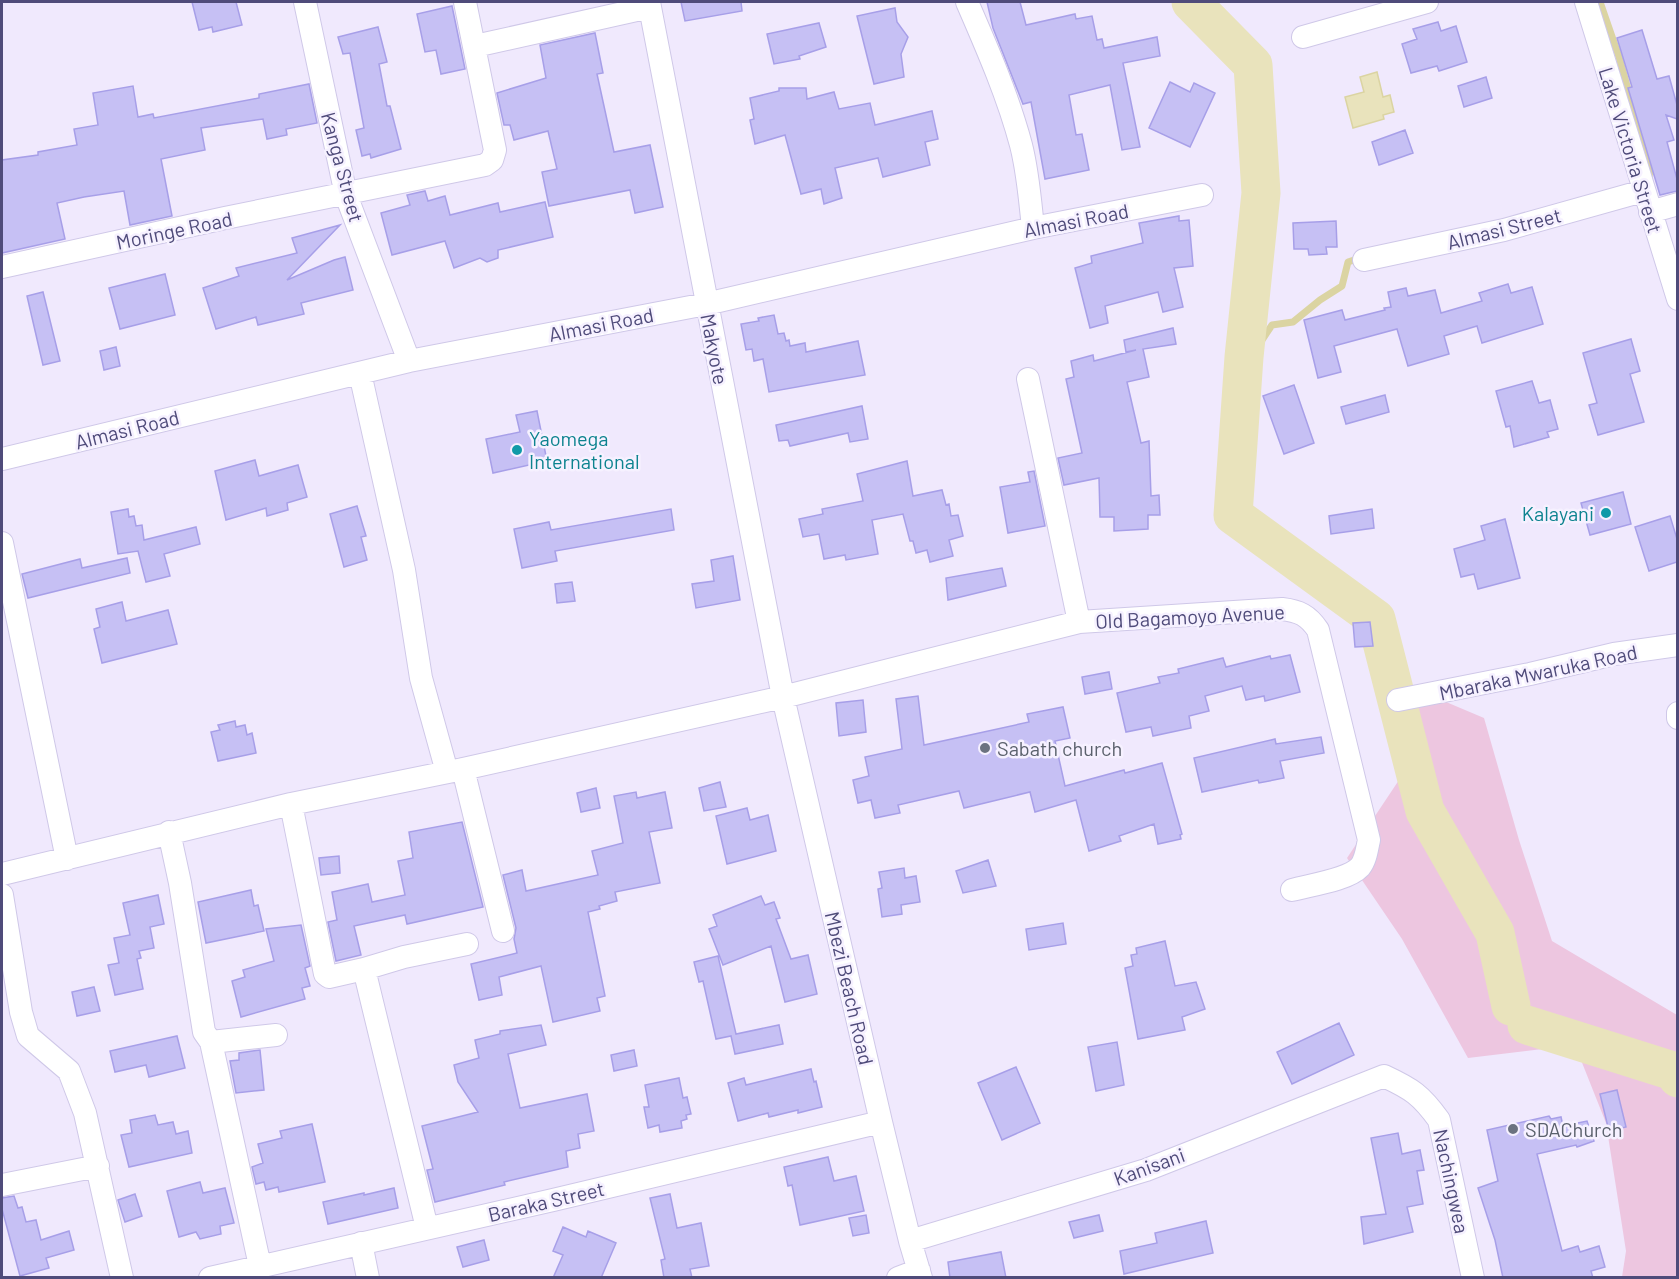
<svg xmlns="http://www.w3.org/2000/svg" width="1679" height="1279" viewBox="0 0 1679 1279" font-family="Barlow,sans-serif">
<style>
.green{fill:#edc6e0}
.water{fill:#e9e3bc;stroke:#dbd4a2;stroke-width:1.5}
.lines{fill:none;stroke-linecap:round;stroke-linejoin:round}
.stream{stroke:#dbd4a2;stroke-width:7}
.river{stroke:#e9e3bc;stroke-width:39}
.building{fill:#c6c0f4;stroke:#a79fe8;stroke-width:1.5}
.minor-casing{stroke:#cfc8e8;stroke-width:24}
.minor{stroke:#fff;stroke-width:22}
.culture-dot{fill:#0f9aa8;stroke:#f6f1ff;stroke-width:2}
.worship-dot{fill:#6b7280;stroke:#f6f1ff;stroke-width:2}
.labels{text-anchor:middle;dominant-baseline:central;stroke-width:5;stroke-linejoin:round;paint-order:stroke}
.street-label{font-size:20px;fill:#4f4b7a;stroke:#f6f1ff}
.culture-label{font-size:20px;fill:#0d838f;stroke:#f6f1ff;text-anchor:start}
.worship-label{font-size:20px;fill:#5b616d;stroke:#f6f1ff;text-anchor:start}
</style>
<rect width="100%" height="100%" fill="#f0e9fd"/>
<path class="green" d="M1375,672L1484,718L1519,840L1552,941L1677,1015V1277H1622L1626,1251L1606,1123L1575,1045L1468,1058L1402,939L1347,858L1403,774Z"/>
<path class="water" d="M1377,72L1383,97L1390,95L1394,112L1383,115L1384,119L1353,128L1345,97L1364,92L1360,77Z"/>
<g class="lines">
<path class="stream" d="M1600,2L1619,57L1650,170L1649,177
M1244,357L1262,340L1272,325L1293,322L1320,300L1342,286L1348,262L1360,258"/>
<path class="river" d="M1191,2L1253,65L1261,193L1244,357L1233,515L1376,619L1425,811L1495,933L1511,1006
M1527,1025L1676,1072L1678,1078"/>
</g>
<path class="building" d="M192,2H236L242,25L213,32L212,27L199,30Z
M681,2H741L742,11L685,21Z
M987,2H1020L1026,25L1075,14L1076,19L1092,16L1097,40L1102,39L1104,48L1157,37L1160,56L1123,63L1140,147L1122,150L1110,85L1069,95L1076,135L1082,134L1089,170L1045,179L1031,102L1023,104L993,28Z
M452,6L465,69L441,74L436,50L425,52L417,14Z
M895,8L897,22L908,37L901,54L904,77L874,84L857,16Z
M1438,22L1441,31L1456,26L1467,62L1439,71L1437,66L1411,73L1402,44L1417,39L1413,29Z
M819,23L826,47L799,56L800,59L774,64L767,34Z
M378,27L387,62L379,64L387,106H390L401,149L371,158L370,154L362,156L356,130L364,128L350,53L343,54L338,37Z
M1642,30L1657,79L1669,76L1677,105V119L1666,115L1674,140L1667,142L1677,179V191L1660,195L1628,88L1632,87L1617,38Z
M595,33L603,73L597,74L614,152L650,145L663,207L635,213L630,190L549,206L542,172L557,169L548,131L514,140L510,125H504L497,93L546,78L540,45Z
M1486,77L1492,98L1464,107L1458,86Z
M1170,82L1190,92L1194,83L1215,93L1190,147L1149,128Z
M309,84L317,123L286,129L287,135L267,139L263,119L201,128L205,150L161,159L172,216L130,225L124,191L84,197L57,203L65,239L2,253V160L38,155V152L77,145L74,129L98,125L93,93L133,86L138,117L153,114L154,118L259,98V94Z
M779,88H806L807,99L834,92L839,109L870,103L875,125L932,111L938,139L925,142L930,165L883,177L878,158L835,168L842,198L824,204L821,189L801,194L785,135L755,144L750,120L754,119L750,98L779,91Z
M1405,130L1413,153L1379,165L1372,142Z
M425,191L428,201L445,196L450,215L498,203L500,212L545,202L553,237L498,250V258L487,262L480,258L454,268L445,241L392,255L381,213L410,205L407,195Z
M1179,216V221L1189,220L1193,266L1174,268L1183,307L1163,312L1158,292L1105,306L1108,323L1090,328L1075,268L1092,263L1091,256L1143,243L1139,223Z
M1336,221L1337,247H1326L1327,254L1309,255L1308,249H1294L1293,223Z
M340,225L287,280L334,260L345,257L353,290L301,303L304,314L258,325L256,317L216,329L203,288L239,276L236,268L297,253L292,238Z
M165,274L175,315L120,329L109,288Z
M1508,284L1511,293L1532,287L1543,324L1482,343L1477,326L1444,336L1449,354L1408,366L1397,329L1334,346L1341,372L1318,378L1304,320L1342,310L1345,320L1385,310L1384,308L1391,307L1388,292L1406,288L1408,296L1435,290L1441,313L1482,301L1479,293Z
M43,292L60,361L43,365L27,296Z
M774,315L778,334L784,333L786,341L789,340L790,346L805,343L806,352L858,341L865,375L769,392L763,359L754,361L752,349L746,350L741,324L759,321L758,318Z
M1173,328L1176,344L1143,349L1149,377L1127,382L1141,443L1149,441L1151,496L1159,495L1160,515H1148V529L1114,531V517H1100L1099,478L1064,485L1058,458L1082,453L1066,379L1074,377L1071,361L1093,355L1094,361L1136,350L1126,352L1124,340Z
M1631,339L1640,371L1630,374L1644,422L1598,435L1589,405L1597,403L1583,353Z
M116,347L120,366L104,370L100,351Z
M1532,381L1539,403L1550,400L1558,429L1547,432L1549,437L1514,447L1510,426L1506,427L1496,391Z
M1294,385L1314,443L1284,454L1263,396Z
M1385,395L1389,412L1346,424L1341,407Z
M862,406L868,439L850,442L848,433L790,446L788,440L779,441L776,425Z
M537,411L547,461L493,473L486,439L520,432L516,415Z
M255,460L259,476L298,465L307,497L287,503L288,510L267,516L266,508L226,520L215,471Z
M907,461L913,496L942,490L946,505L949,504L951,516L958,515L963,536L949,540L953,556L930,562L927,550L916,553L913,541H910L903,514L872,520L878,554L846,560L845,555L824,559L819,534L803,537L799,519L823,514L822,509L863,501L857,474Z
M1034,471L1045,526L1008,533L1000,487L1030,482L1028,472Z
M1623,492L1631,524L1590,535L1581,503Z
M357,506L366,536L361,537L367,560L344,567L330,514Z
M128,509L129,517L134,516L136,526L142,525L144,540L196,527L200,544L164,554L170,576L146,582L138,551L118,554L111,512Z
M671,509L674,530L555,551L557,561L522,568L514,529L549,522L551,530Z
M1372,509L1374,528L1331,534L1329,516Z
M1670,516L1677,539V562L1649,571L1635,527Z
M1505,519L1520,578L1478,589L1474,574L1461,577L1454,549L1485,540L1481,526Z
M733,556L740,600L696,608L692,584L714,581L711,560Z
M127,558L130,573L28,598L22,574L80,559L82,568Z
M1002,568L1006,586L948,600L946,578Z
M572,582L575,601L557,603L555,584Z
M122,602L126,621L168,610L177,644L102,663L94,629L100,627L96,609Z
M1370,622L1373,646L1355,647L1353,623Z
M1290,655L1300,692L1265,701L1264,696L1246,700L1242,686L1205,696L1209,711L1189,716L1191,728L1153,736L1151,727L1126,732L1117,693L1160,683L1158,677L1179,673L1178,669L1223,658L1226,667L1270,656L1271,659Z
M1109,672L1112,689L1085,694L1082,677Z
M918,696L924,745L1029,722L1027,714L1063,707L1070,738L1055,741L1065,786L1124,770L1125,773L1162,763L1182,834L1180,835L1181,839L1158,844L1154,824L1119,836L1121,841L1089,851L1076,800L1035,812L1030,792L964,808L959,791L898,805L900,813L875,818L871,800L858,803L853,780L869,776L865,757L902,749L896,699Z
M863,700L866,732L839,736L836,703Z
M235,721L236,727L245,725L247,735L252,733L256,753L218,761L211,732L220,730L218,725Z
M1321,737L1324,753L1280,761L1284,778L1259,783L1258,780L1202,792L1194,758L1275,739L1276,744Z
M720,782L726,807L704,811L699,788Z
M596,788L600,808L581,812L577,793Z
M636,792L637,798L665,792L672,828L649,832L660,883L615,892L617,901L599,906L600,909L588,912L605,996L597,998L600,1011L553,1022L541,966L499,977L502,995L479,1000L471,964L517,953L514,939L516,928L503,875L522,870L526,891L598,875L592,851L623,843L614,796Z
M747,808L750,820L768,815L776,851L727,864L716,816Z
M462,822L483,907L407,924L405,915L354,926L361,955L336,961L328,922L337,920L332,892L368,884L372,902L405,895L398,861L413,858L409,832Z
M339,856L340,873L321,875L319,858Z
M988,860L996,886L963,893L956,871Z
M904,868L905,878L916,876L920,902L901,905L902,914L882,917L878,889L882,888L879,872Z
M251,890L254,906L258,905L264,931L206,943L198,902Z
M158,895L164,924L150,927L154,948L139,951L141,958L137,959L143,989L115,995L108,965L119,963L114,938L130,935L123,903Z
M761,896L765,905L774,902L780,918L776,919L791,959L808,955L817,994L785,1002L771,946L723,965L709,929L717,926L713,915Z
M1063,923L1066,944L1029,950L1026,929Z
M301,925L310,966L305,968L310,986L302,988L305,999L241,1017L232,981L245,977L243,970L274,961L266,929Z
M1165,941L1175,986L1196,982L1205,1009L1182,1017L1185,1030L1138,1039L1125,968L1133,966L1131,955L1137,954L1136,948Z
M718,956L736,1034L779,1025L783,1044L735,1054L731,1036L716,1039L703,981L699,982L694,962Z
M94,987L100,1011L77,1016L72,992Z
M1339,1023L1354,1055L1292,1084L1277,1052Z
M541,1025L546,1045L508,1054L520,1108L587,1094L594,1131L578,1134L580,1148L566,1151L568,1167L504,1182L505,1185L435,1202L427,1170L433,1169L422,1126L478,1112L458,1082L454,1065L479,1058L475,1040L500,1034V1031Z
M177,1036L185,1068L149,1077L146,1065L115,1072L110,1051Z
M1117,1042L1124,1085L1096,1091L1088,1047Z
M260,1050L264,1090L236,1093L230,1061L239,1060V1053Z
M634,1050L637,1066L614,1071L611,1055Z
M1016,1067L1040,1123L1002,1140L978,1083Z
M811,1069L814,1082L816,1081L822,1107L798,1113V1110L769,1117L768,1113L738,1121L728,1083L744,1078L746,1085Z
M679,1078L683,1098L687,1097L691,1114L686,1115L687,1119L681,1121L682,1128L660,1132L659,1125L648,1128L644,1107H649L645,1085Z
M1617,1090L1626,1127L1609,1131L1600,1094Z
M155,1115L158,1125L173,1122L176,1134L188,1131L192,1153L129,1167L121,1135L132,1133L130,1120Z
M1549,1116L1551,1119L1561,1117L1563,1126L1587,1121L1594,1141L1577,1147L1576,1145L1537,1154L1562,1251L1578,1246L1580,1252L1599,1246L1605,1267L1591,1271L1593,1278H1503L1495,1240L1478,1188L1498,1181L1487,1130Z
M312,1124L325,1182L279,1192L278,1187L266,1190L264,1182L256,1184L252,1167L263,1163L258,1144L282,1138L280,1131Z
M1398,1133L1402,1154L1420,1150L1424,1170L1417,1171L1423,1204L1407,1207L1413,1232L1364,1244L1361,1217L1386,1214L1371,1138Z
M828,1157L834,1181L856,1176L864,1211L800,1225L792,1185L788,1186L784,1167Z
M200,1182L203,1193L225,1188L234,1223L220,1226L221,1234L200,1239L196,1232L179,1237L167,1191Z
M394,1188L398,1208L328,1224L323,1202L364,1193V1195Z
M135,1194L142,1216L125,1222L118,1200Z
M670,1194L677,1228L701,1223L709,1266L690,1269L692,1278H664L661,1260L665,1259L650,1198Z
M14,1196L18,1208L22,1207L26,1222L36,1220L41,1240L69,1231L74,1250L46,1258L49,1268L20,1276L2,1209V1198Z
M866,1215L869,1233L853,1236L849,1218Z
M1099,1215L1103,1231L1074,1238L1069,1222Z
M1206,1221L1213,1253L1124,1274L1120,1251L1157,1243L1155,1233Z
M563,1227L586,1237L588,1231L616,1243L601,1278H553L563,1255L553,1251Z
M484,1240L489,1260L463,1267L457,1247Z
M1001,1252L1006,1278H950L948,1262Z"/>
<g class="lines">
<defs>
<path id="minor" d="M305,2L346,195L409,361
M649,2L783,697L881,1122L910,1241L921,1278
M967,2C987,48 1008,96 1021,145C1028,172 1030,200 1033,228
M1586,2L1678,299
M1303,37L1427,2
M475,46L650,7
M1650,212L1678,204
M1364,260L1504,230L1643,191
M2,267L225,218L485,165L492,160L495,150L465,2
M360,373L404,570L421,678L447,772
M1028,379L1079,622
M2,459L409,361L706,304L1033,228L1202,195
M2,543L67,859
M1398,700L1530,674L1614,654L1678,645
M1678,713V718
M463,769L503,931
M291,804L325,974L329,977L364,969L404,957L467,944
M169,832L180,883L204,1032L211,1042L276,1035
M2,874L291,804L463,769L783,697L1079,622L1282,609C1299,611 1308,615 1318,630L1369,840C1367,848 1366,860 1360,867C1348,880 1310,885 1292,890
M2,895L21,1012L28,1036L69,1071L85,1113L122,1278
M364,969L427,1228
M211,1042L260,1266
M2,1185L98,1166
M910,1241L1146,1170L1384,1076C1412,1089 1421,1095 1439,1120L1473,1278
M361,1243L368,1278
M210,1278L553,1200L881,1122
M898,1278L919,1270"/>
</defs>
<use href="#minor" class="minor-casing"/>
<use href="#minor" class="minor"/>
</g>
<g class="culture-dot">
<circle cx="517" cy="450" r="6"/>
<circle cx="1606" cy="513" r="6"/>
</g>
<g class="worship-dot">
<circle cx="985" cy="748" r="6"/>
<circle cx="1513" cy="1129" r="6"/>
</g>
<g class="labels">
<g class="street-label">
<text transform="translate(1631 150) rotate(73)">Lake Victoria Street</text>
<text transform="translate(343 167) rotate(75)">Kanga Street</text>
<text transform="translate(1076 220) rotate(-11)">Almasi Road</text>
<text transform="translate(1504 228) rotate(-14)">Almasi Street</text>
<text transform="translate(174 230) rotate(-12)">Moringe Road</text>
<text transform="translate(601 324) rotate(-11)">Almasi Road</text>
<text transform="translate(715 349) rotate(79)">Makyote</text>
<text transform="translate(127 429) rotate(-14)">Almasi Road</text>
<text transform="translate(1190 616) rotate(-3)">Old Bagamoyo Avenue</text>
<text transform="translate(1538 672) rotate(-12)">Mbaraka Mwaruka Road</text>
<text transform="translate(850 988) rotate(77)">Mbezi Beach Road</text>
<text transform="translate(1149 1166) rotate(-20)">Kanisani</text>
<text transform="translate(1452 1181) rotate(78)">Nachingwea</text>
<text transform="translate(546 1201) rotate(-13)">Baraka Street</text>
</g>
<g class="culture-label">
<text x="529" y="438">Yaomega<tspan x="529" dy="23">International</tspan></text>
<text x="1594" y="513" text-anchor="end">Kalayani</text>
</g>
<g class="worship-label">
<text x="997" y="748">Sabath church</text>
<text x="1525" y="1129">SDAChurch</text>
</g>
</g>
<rect width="1679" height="1279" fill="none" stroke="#4f4b7a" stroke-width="6"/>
</svg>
